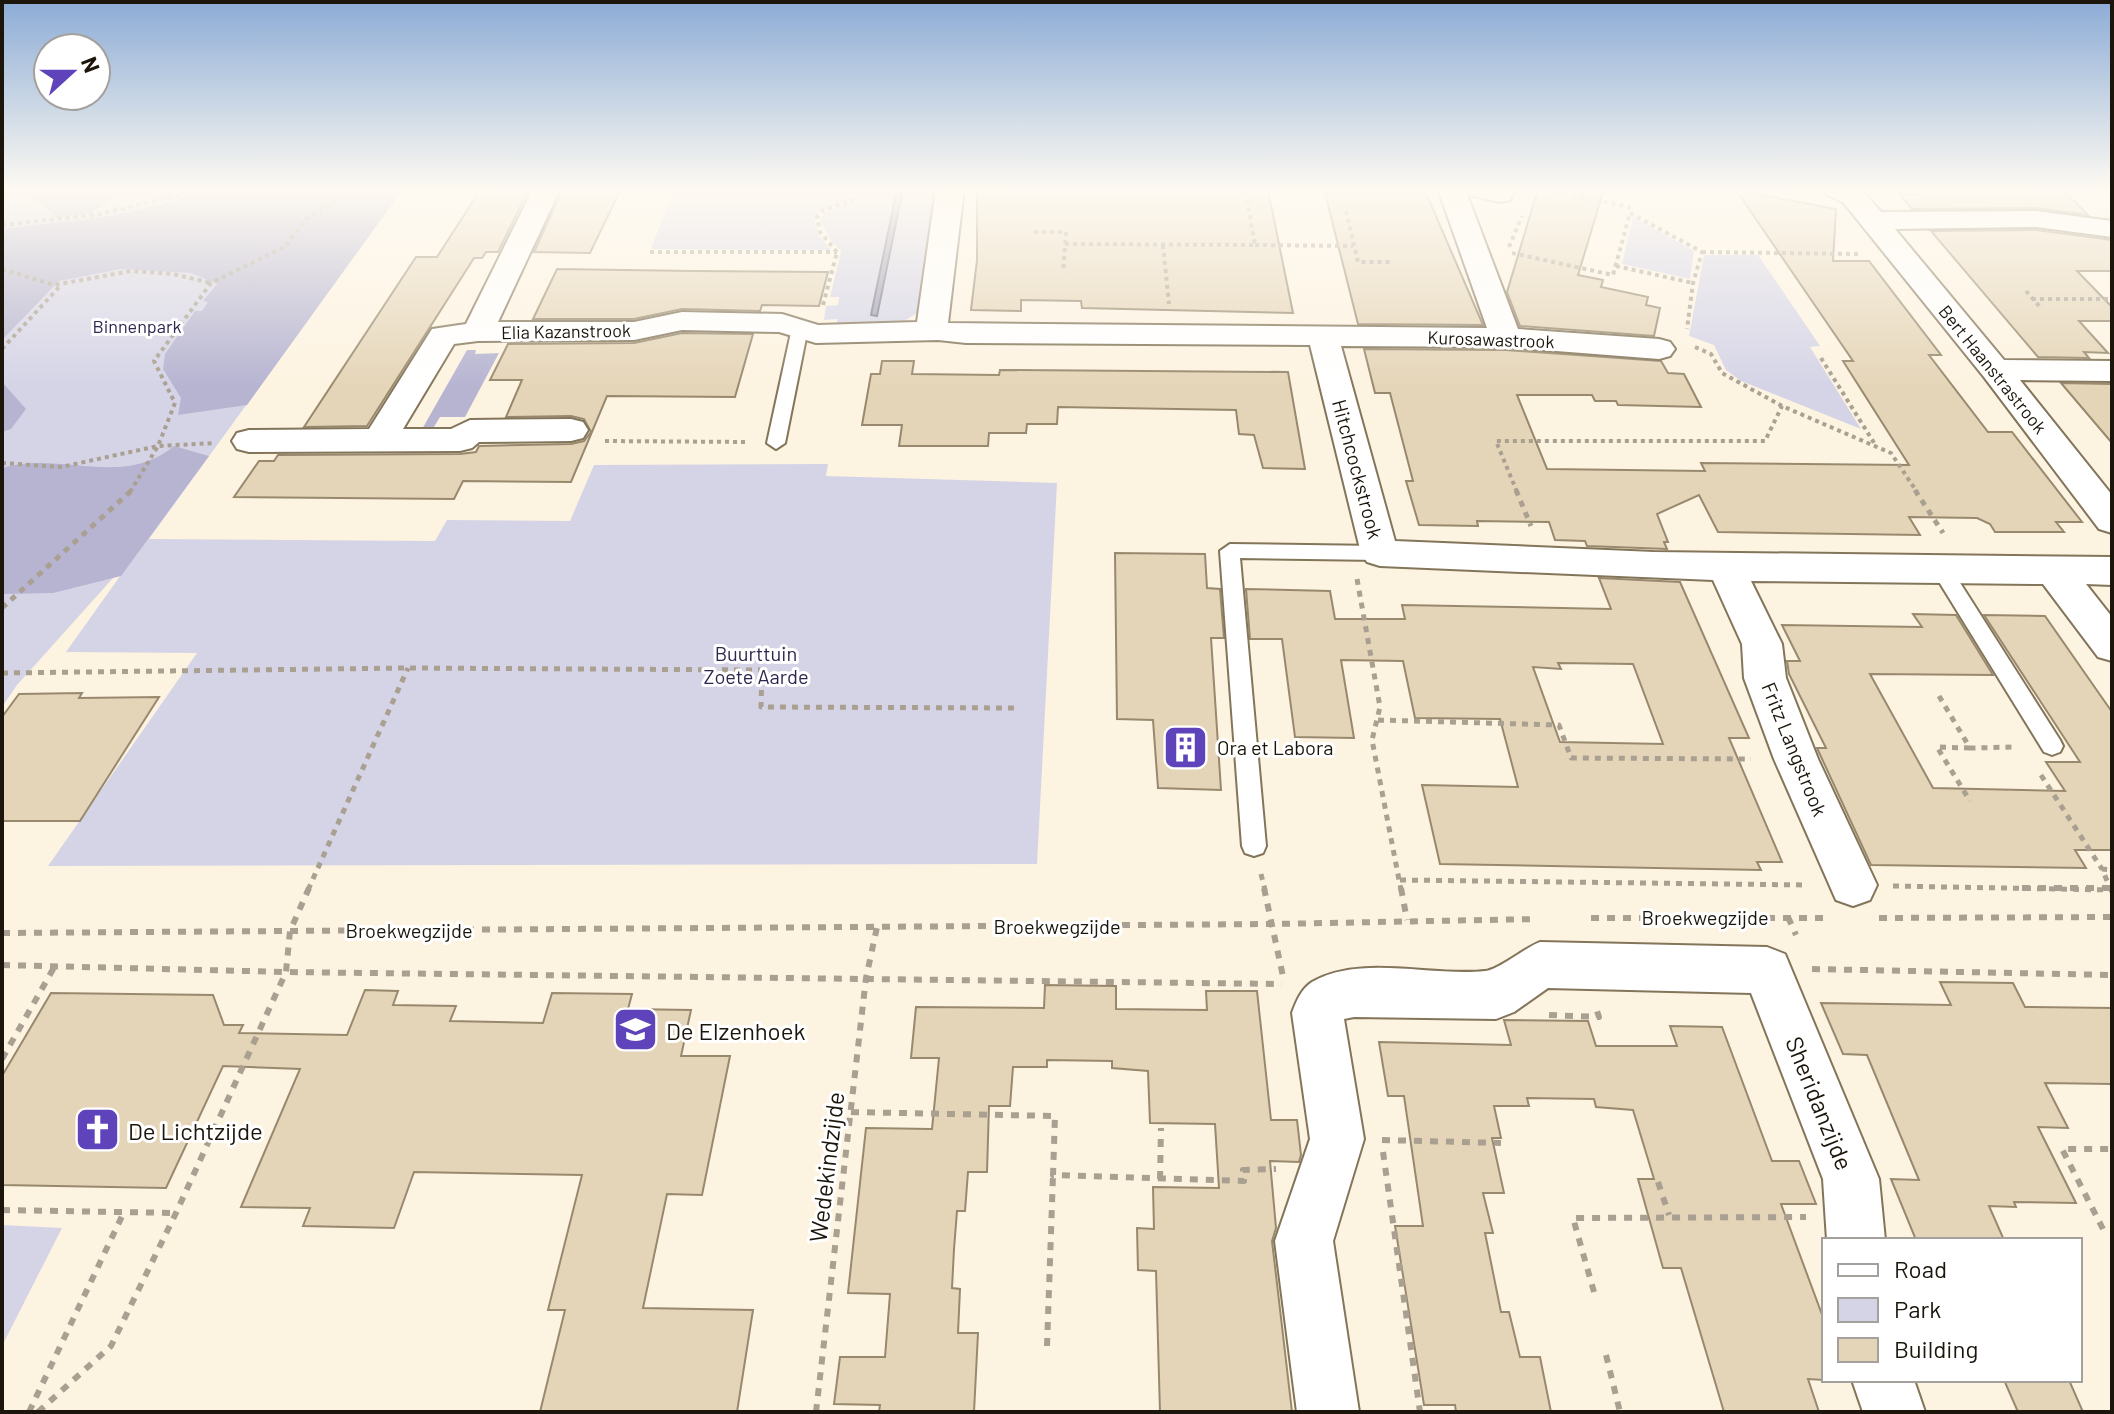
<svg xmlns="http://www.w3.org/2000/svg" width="2114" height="1414" viewBox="0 0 2114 1414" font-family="Barlow,sans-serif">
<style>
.green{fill:#d5d4e7}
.forest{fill:#b6b4d1}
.water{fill:#a2a0bc;stroke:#7a7687;stroke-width:2}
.building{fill:#e5d5b8;stroke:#98896e;stroke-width:2;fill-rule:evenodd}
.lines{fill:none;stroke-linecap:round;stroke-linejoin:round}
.lane-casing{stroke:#83755a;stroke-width:4}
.street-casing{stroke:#83755a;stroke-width:4}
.path-far2{stroke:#a9a091;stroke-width:4;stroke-dasharray:4 4;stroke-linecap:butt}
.path-far1{stroke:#a9a091;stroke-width:5;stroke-dasharray:6 6;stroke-linecap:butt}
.path{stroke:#a9a091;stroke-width:6;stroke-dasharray:8 8;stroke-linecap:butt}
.lane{fill:#fff;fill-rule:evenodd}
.street{fill:#fff;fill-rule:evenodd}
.labels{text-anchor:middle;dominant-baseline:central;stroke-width:6;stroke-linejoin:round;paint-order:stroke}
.far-park-label{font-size:18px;fill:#2d274f;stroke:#fff}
.far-street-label{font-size:18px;fill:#1b150b;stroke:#fff}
.street-label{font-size:20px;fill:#1b150b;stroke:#fff}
.park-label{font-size:20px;fill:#2d274f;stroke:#fff}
.poi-label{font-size:20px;fill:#1b150b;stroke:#fff;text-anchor:start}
.near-poi-label{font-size:24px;fill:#1b150b;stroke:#fff;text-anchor:start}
.near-street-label{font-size:24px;fill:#1b150b;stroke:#fff}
</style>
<rect width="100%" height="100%" fill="#fdf3e1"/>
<path class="green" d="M2,189H403L149,539L435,541L447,520L570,521L594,465L828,464L826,476L1057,483L1037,864L48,866L197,653L66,652L140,548L17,685L2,707Z
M674,189H851L853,193L850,199L821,209L814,217L819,236L831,250L651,249Z
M858,189H897L889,225L877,316L903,189H939L920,311L901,323L837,326V319L824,320L826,306L838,305L839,297H830L841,251L831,241L820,220L824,213L853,201Z
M1633,217L1694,251L1690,279L1622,264Z
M1704,255H1758L1820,346L1810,347L1861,429L1741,381L1726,370L1714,345L1689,336Z
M2,1225L62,1228L2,1346Z"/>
<path class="forest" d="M39,189H127L89,214L57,217L30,194Z
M222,189H403L247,405L178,415L181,398L163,369L165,354L195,311H202L208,302L203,301L217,284L191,273L121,269L59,281L2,340V229L111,216Z
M467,350H476L475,354L499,353L465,417H440L432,430L421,431Z
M2,382L26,409L11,429L2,432Z
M174,446L209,456L121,576L53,593L2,594V468C60,450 122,489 174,446Z"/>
<path class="water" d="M897,189H903L877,316L871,315Z"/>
<path class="building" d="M481,189H529L498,252H486L482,258H474L367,426L304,427L416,257H437Z
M563,189H621L590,253L534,252Z
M977,189L1268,190L1293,313L1082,308L1081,301L1021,300V311L971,310L977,260Z
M1538,189H1604L1578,275L1603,280L1601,287L1648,297L1646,305L1660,308L1654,336L1520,326L1507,292Z
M1916,189H2062L2088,215L2036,208L1912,209L1899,194H1920Z
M1736,190L1836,209L1833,261H1869L1941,355H1929L1988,432H2012L2082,522H2056L2064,532H1995L1990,524L1977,518L1909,517L1920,535L1718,532L1699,495L1657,514L1668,542H1664L1667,549L1587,546L1585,541L1555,540L1549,522L1477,521L1478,526L1419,525L1406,481H1413L1390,393H1375L1364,349L1506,350L1661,361L1668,373L1684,374L1701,407L1618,405L1616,401H1595L1592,395H1517L1547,469L1705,471L1701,463L1909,465L1843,361H1853Z
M1325,193H1426L1483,325L1358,324Z
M2036,230L2112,240V271H2077L2112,307V321H2079L2108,353L2084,352L2089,358L2038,357L1931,231Z
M557,269L694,271L828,272L819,306L762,305L760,311L682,309L634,319H533Z
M682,333L753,334L735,397L607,396L571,482L463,481L454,499L234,497L259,461H274L278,455L460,454L476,452L479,446L571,444L584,441L591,432L584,419L571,416L506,417L522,380H490L508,344L634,343Z
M882,361H914L912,374L999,375L1000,370L1288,372L1305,469L1263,468L1254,435L1239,434L1236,410L1058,407L1057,424H1027L1026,433H989L988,446H899L902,425H862L871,374H880Z
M2061,383L2112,384V443Z
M1115,553L1205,554L1207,588L1220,589L1224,638H1211L1221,790L1158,788L1153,720L1117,719Z
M1599,578L1680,582L1749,738H1729L1782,862H1757L1761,870L1440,864L1422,785L1518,787L1500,719L1415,718L1403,661L1341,660L1354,738L1295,737L1282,639H1250L1246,589L1330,591L1335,619H1405L1402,605L1611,609ZM1558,663L1633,664L1663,744L1560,742L1533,667L1561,669Z
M1913,614L1956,615L1993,675L1870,674L1933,788L2065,791L2046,762H2080L1984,615L2045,616L2112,712V850H2075L2086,868L1871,865L1817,748H1826L1789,674L1787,661H1800L1782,625L1922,627Z
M82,693L79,698L159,697L80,821H2V717L19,694Z
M1940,982L2013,983L2025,1007L2112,1008V1084L2045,1083L2068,1128L2038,1127L2076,1203L2014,1202L2016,1207L1989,1206L2004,1240H1916L1891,1179L1919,1180L1867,1055L1843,1054L1821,1003L1951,1005Z
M1045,985L1116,986V1009L1207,1010L1206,991H1257L1271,1120H1297L1301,1155L1299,1162L1270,1161L1276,1228L1272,1241L1292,1412H1160L1156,1271L1138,1270L1137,1228L1154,1229L1153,1187L1219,1188L1215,1124L1150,1123L1148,1071L1112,1068V1061L1047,1060V1067H1013L1010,1106H989L987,1172H968L965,1211H957L954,1249L952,1288L960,1289L958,1333H978L974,1412H879L880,1405L834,1404L840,1357H885L890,1294L848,1293L866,1128L932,1129L939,1058H911L916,1007L1044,1008Z
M365,990L398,991L393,1005L456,1006L450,1021L543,1023L552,993L632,994L628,1009L691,1010L681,1056H730L702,1195L667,1194L643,1308L753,1310L737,1412H540L565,1310H548L582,1175L414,1172L394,1228L303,1226L310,1208L241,1207L300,1069L223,1066L166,1188L2,1185V1076L51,993L213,995L224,1025H243L239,1033L347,1035Z
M1504,1020L1588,1021L1596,1046H1677L1670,1026L1722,1027L1772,1161H1799L1816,1204H1781L1824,1320V1380L1808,1379L1819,1412H1724L1681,1268H1663L1638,1179H1654L1633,1110L1596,1107L1594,1099L1527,1098L1529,1106H1494L1501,1138H1492L1504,1193H1483L1493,1233H1485L1501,1312H1509L1520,1357H1540L1551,1412H1456L1455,1405H1424L1395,1226H1423L1404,1096H1388L1379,1042L1511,1045Z
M2004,1380H2069L2083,1412H2018Z"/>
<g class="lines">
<defs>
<path id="lane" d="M800,323L808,328L785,443L776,449L767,443L792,328Z
M1230,544L1380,546L1390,553L1380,560L1240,558L1266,846L1263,853L1254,856L1245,853L1242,846L1220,551Z
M1943,565L1950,567L2060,740L2063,746L2060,752L2052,755L2044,752L1933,572L1936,567Z"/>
<path id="street" d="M533,189H560L498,322H634L682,312L782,314L818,325L917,322L936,189H964L948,323L1487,328L1438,189H1465L1518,329L1659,339L1670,342L1675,349L1670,356L1659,359L1506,347L1341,346L1395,541L1654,552L2112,557V585L2086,584L2112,617V661L2098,657L2043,584L1751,581L1782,644L1786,678L1818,759L1877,885L1870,900L1853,906L1836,900L1774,759L1744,678L1742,644L1713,580L1380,566L1367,562L1361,553L1310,345L966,343L938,340L816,343L779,332L682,330L634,340L478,341L454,344L403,429H451L470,420L571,419L583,422L588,430L583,438L571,441L479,442L472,448L460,451L249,452L237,449L232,441L237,433L249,430L369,429L432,329L466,324Z
M1467,189H1516L1510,200L1500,202L1470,195Z
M1824,189H1861L1881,212L2036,211L2112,221V237L2036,227L1895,229L2004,360L2112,361V381L2020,380L2112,495V533L2099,529L1984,377L1843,202L1827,195Z
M1540,942L1767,947L1785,954L1879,1179L1885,1240H1827L1823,1179L1751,993L1548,988L1514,1012L1496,1019L1354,1017L1344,1019L1364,1139L1333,1241L1359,1412H1297L1275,1241L1310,1139L1292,1013C1296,1002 1301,989 1312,982C1360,954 1433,977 1485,971C1499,970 1524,948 1540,942Z
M1852,1380H1914L1925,1412H1863Z"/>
</defs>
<use href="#lane" class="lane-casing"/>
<use href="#street" class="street-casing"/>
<path class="path-far2" d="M1541,189L1629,207L1630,213L1702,252L1693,283L1687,329
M1346,211L1358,262H1390
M2,225L101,214L204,189
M1034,232H1066L1063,272
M1065,244L1255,245L1245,189
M1163,245L1169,304
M1255,245L1353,246
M1509,247L1522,216
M650,252H837
M837,252L820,232L817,217L823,210L851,201L855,189
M1702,252L1859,254
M1512,253L1613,275L1630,213
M1616,266L1693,283
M2,269L54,285L131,271L173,274L211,283
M2026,291L2040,307
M2032,299H2112
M823,305L837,252
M1695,347L1711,354L1722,373L1782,406L1891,453L1917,492
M2,349L61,285
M1821,358L1876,446
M605,441L747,442
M2,463L61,467L158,446L215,443
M130,492L158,446L175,403L154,361L211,283L286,246L306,219L358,189
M1517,492L1496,441H1765L1782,406"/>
<path class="path-far1" d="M1516,490L1531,526
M1915,490L1943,533
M1357,579L1380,707L1372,740L1401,890
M2,608L132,490
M2,673L408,668L762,670L761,707L1019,708
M1939,696L1970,748L2017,747
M1378,720L1559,725L1571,758L1751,759
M1970,748L1937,747L1970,801
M2041,775L2102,869
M1261,874L1265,890
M1400,880L1807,885
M1893,886L2111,890L2102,869L2112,870
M308,890L408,668"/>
<path class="path" d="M1264,888L1284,981
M1401,888L1407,920
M2022,888H2110
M1788,917L1796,935
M1591,918H1825
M1879,918L2112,917
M2,933L1274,924L1537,919
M2,965L286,972L1282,984
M1812,969L2112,975
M1549,1015L1599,1017L1596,1008
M2,1059L56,964
M851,1112L1055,1116L1053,1175L1244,1181L1243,1170L1276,1169
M1382,1140L1501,1143
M1383,1152L1420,1412
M1160,1179L1161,1128
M1658,1182L1669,1215
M2,1210L176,1213
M2103,1229L2062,1149H2112
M1594,1292L1573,1218L1806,1217
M1047,1346L1053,1175
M1606,1355L1620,1412
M29,1412L124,1212
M38,1412L111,1346L176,1213L286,972L290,931L309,888
M816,1412L866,978L877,927"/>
<use href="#lane" class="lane"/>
<use href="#street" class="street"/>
</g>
<linearGradient id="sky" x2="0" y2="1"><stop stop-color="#8cacd6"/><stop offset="0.49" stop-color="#fefaf2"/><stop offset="1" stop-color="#fefaf2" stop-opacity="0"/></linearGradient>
<rect width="2114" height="387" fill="url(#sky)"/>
<defs>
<symbol id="building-square" viewBox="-11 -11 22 22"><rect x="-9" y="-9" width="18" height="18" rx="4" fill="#5e43bb" stroke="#fff"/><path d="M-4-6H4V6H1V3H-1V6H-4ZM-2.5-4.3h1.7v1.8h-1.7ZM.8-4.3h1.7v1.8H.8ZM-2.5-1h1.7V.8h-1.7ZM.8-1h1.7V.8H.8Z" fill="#fff"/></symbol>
<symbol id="school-square" viewBox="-11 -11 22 22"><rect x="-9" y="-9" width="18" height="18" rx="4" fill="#5e43bb" stroke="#fff"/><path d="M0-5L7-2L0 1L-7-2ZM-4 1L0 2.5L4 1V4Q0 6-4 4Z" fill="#fff"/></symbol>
<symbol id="church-square" viewBox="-11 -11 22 22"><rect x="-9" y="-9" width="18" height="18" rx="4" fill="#5e43bb" stroke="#fff"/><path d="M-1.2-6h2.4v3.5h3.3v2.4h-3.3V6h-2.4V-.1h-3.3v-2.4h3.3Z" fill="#fff"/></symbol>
</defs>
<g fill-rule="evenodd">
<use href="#building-square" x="1160" y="722" width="51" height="51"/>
<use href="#school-square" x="610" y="1004" width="51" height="51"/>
<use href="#church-square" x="72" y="1104" width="51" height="51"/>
</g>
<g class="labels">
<g class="far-park-label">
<text x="137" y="326">Binnenpark</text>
</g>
<g class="far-street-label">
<text transform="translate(566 331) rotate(-1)">Elia Kazanstrook</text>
<text transform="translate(1491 339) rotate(2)">Kurosawastrook</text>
<text transform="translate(1993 369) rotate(51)">Bert Haanstrastrook</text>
</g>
<g class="street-label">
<text transform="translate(1358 469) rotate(75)">Hitchcockstrook</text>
<text transform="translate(1795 749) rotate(68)">Fritz Langstrook</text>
<text x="1705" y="917">Broekwegzijde</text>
<text x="1057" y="926">Broekwegzijde</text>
<text x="409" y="930">Broekwegzijde</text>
</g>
<g class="park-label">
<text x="756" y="653">Buurttuin<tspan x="756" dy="23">Zoete Aarde</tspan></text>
</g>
<g class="poi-label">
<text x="1217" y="747">Ora et Labora</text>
</g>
<g class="near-poi-label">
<text x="666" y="1030">De Elzenhoek</text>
<text x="128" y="1130">De Lichtzijde</text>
</g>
<g class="near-street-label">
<text transform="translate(1820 1103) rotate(68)">Sheridanzijde</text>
<text transform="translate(826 1167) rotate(-83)">Wedekindzijde</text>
</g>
</g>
<rect width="2114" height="1414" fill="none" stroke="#1b150b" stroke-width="8"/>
<rect x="1822" y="1238" width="260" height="144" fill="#ffffff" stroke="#a4a19d" stroke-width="2"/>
<rect x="1838" y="1264" width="40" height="12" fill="#ffffff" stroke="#a4a19d" stroke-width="2"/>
<text x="1894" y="1278" font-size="24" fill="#1b150b">Road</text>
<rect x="1838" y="1298" width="40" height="24" fill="#d5d4e7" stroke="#a4a19d" stroke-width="2"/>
<text x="1894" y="1318" font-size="24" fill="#1b150b">Park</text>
<rect x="1838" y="1338" width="40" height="24" fill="#e5d5b8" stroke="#a4a19d" stroke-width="2"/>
<text x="1894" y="1358" font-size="24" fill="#1b150b">Building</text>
<g transform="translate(72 72) rotate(69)"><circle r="38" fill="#ffffff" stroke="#a4a19d" stroke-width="2"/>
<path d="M0-6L14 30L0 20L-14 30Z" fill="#5e43bb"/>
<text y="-12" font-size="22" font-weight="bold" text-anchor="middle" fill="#1b150b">N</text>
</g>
</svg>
